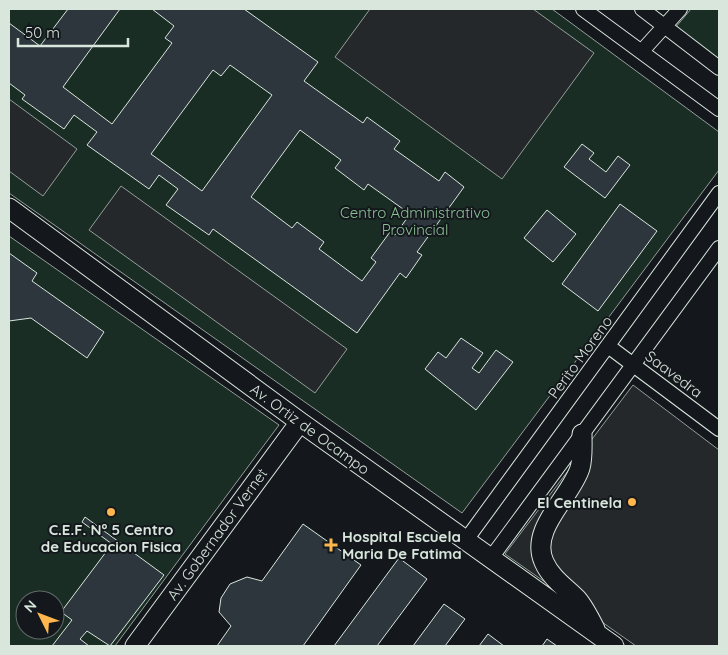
<svg xmlns="http://www.w3.org/2000/svg" width="728" height="655" viewBox="0 0 728 655" font-family="Quicksand,sans-serif">
<style>
.green{fill:#1a2d24;stroke:#939e99;fill-rule:evenodd}
.parking{fill:#24282b;stroke:#939e99}
.building{fill:#2c363c;stroke:#d8e6dc;fill-rule:evenodd}
.lines{fill:none;stroke-linecap:round;stroke-linejoin:round}
.street-casing{stroke:#d8e6dc;stroke-width:16}
.secondary-casing{stroke:#d8e6dc;stroke-width:21}
.street{stroke:#14181c;stroke-width:14}
.secondary{stroke:#14181c;stroke-width:19}
.poi-dot{fill:#ffb74d;stroke:#14181c;stroke-width:2}
.labels{text-anchor:middle;dominant-baseline:central;stroke-width:4;stroke-linejoin:round;paint-order:stroke}
.park-label{font-size:15px;fill:#8ac095;stroke:#14181c}
.street-label{font-size:15px;fill:#d8e6dc;stroke:#14181c}
.poi-label{font-size:15px;font-weight:bold;fill:#d8e6dc;stroke:#14181c;text-anchor:end}
</style>
<rect width="100%" height="100%" fill="#14181c"/>
<path class="green" d="M9,9H552L719,132V170L462,513L9,193Z
M691,9H719V60L675,28Z
M9,236L279,425L115,646H9ZM25,600H55V630H25Z"/>
<path class="parking" d="M370,9H533L594,53L502,179L335,57Z
M9,99L77,149L43,196L9,171Z
M121,186L347,349L315,393L89,230Z
M633,385L719,450V646H636L505,554Z"/>
<path class="building" d="M68,9H120L63,87L112,124L172,43L165,38L174,26L152,9H244L318,62L304,81L363,123L367,117L400,141L394,149L439,181L445,172L464,187L417,252L422,255L406,278L400,273L357,333L213,229L209,235L166,205L178,189L159,175L149,189L87,145L97,132L74,115L64,129L22,99L25,95L9,83V23L40,46ZM230,65L272,95L202,191L151,154L213,70L221,76ZM300,130L341,160L335,168L364,190L368,184L410,214L395,235L390,232L371,258L376,262L362,281L319,249L324,242L297,222L292,228L251,197Z
M582,144L594,153L589,159L606,172L618,156L630,165L605,198L564,167Z
M620,204L657,231L598,311L562,284Z
M547,210L576,234L553,262L524,238Z
M9,253L37,273L32,281L104,332L87,358L31,318L9,321Z
M461,338L483,353L472,368L479,373L496,350L513,362L476,410L425,369L438,352L446,358Z
M85,517L164,575L110,646L87,631L80,639L89,646H52L72,620L61,612L112,544L82,522Z
M303,524L361,565L303,646H217L231,626L219,612L221,598L230,584L247,577L262,581Z
M399,558L427,579L377,646H334Z
M444,604L465,619L445,646H413Z
M488,634L504,646H479Z
M547,639L557,646H542Z"/>
<g class="lines">
<defs>
<path id="street" d="M583,9L719,109
M642,9L719,68
M642,51L680,9
M608,346L719,429
M466,540L719,193
M491,558L719,248"/>
<path id="secondary" d="M9,208L300,422L614,646
M582,434C582,445 583,458 580,468C571,497 529,529 544,562C551,578 565,587 577,599C584,607 590,619 595,629
M135,646L300,422"/>
</defs>
<use href="#street" class="street-casing"/>
<use href="#secondary" class="secondary-casing"/>
<use href="#street" class="street"/>
<use href="#secondary" class="secondary"/>
</g>
<g class="poi-dot">
<circle cx="632" cy="502" r="5"/>
<circle cx="111" cy="512" r="5"/>
<path d="M328.5 537.5h5v5h5v5h-5v5h-5v-5h-5v-5h5z"/>
</g>
<g class="labels">
<g class="park-label">
<text x="415" y="212">Centro Administrativo<tspan x="415" dy="17">Provincial</tspan></text>
</g>
<g class="street-label">
<text transform="translate(580 357) rotate(-54)">Perito Moreno</text>
<text transform="translate(674 374) rotate(37)">Saavedra</text>
<text transform="translate(310 429) rotate(36)">Av. Ortiz de Ocampo</text>
<text transform="translate(217 534) rotate(-54)">Av. Gobernador Vernet</text>
</g>
<g class="poi-label">
<text x="622" y="502">El Centinela</text>
<text x="111" y="529" text-anchor="middle">C.E.F. N° 5 Centro<tspan x="111" dy="17">de Educacion Fisica</tspan></text>
<text x="342" y="536" text-anchor="start">Hospital Escuela<tspan x="342" dy="17">Maria De Fatima</tspan></text>
</g>
</g>
<rect width="728" height="655" fill="none" stroke="#d8e6dc" stroke-width="20"/>
<g transform="translate(40 615) rotate(312)"><circle r="24" fill="#14181c" stroke="#626a69"/>
<path d="M0-4L9 19L0 12L-9 19Z" fill="#ffb74d"/>
<text y="-8" font-size="14" font-weight="bold" text-anchor="middle" fill="#d8e6dc">N</text>
</g>
<path d="M18 38v8h110v-8" fill="none" stroke="#d8e6dc" stroke-width="2.5"/>
<text x="25" y="38" font-size="15" fill="#d8e6dc" stroke="#14181c" stroke-width="4" paint-order="stroke">50 m</text>
</svg>
